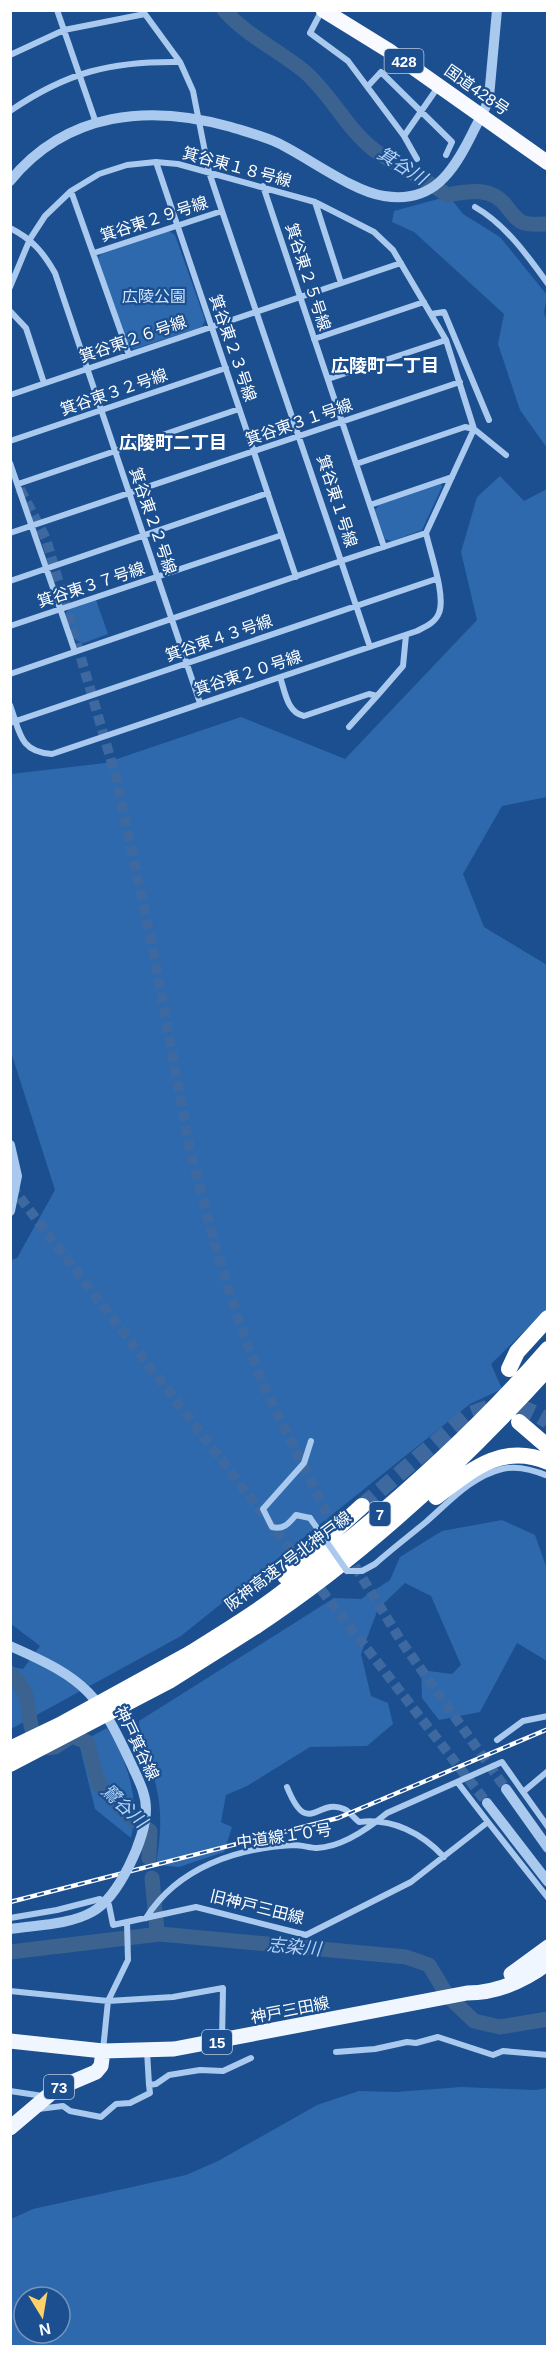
<svg xmlns="http://www.w3.org/2000/svg" width="558" height="2357" viewBox="0 0 558 2357" font-family="Helvetica,'Noto Sans JP',sans-serif">
<style>
.green{fill:#2e69ad;fill-rule:evenodd}
.lines{fill:none;stroke-linecap:round;stroke-linejoin:round}
.river{stroke:#3c6290;stroke-width:15}
.tertiary-tunnel{stroke:#3d69a0;stroke-width:10;stroke-dasharray:10 5;stroke-linecap:butt}
.motorway-tunnel{stroke:#3d69a0;stroke-width:16;stroke-dasharray:16 8;stroke-linecap:butt}
.minor{stroke:#a9c9ee;stroke-width:6}
.tertiary{stroke:#a9c9ee;stroke-width:10}
.primary{stroke:#f0f6ff;stroke-width:15}
.trunk{stroke:#f8faff;stroke-width:15}
.motorway{stroke:#fff;stroke-width:16}
.rail-casing{stroke:#fff;stroke-width:4.5}
.rail{stroke:#1b4f8f;stroke-width:2;stroke-dasharray:7;stroke-linecap:butt}
.minor-bridge{stroke:#a9c9ee;stroke-width:6}
.tertiary-bridge{stroke:#a9c9ee;stroke-width:10}
.motorway-bridge{stroke:#fff;stroke-width:16}
.labels{text-anchor:middle;dominant-baseline:central;stroke-width:4.5;stroke-linejoin:round;paint-order:stroke}
.shield{fill:#1b4f8f;stroke:#bbcadd;stroke-width:1.5}
.shield-label{font-size:15px;font-weight:bold;fill:#fff}
.street-label{font-size:16px;fill:#fff;stroke:#1b4f8f}
.park-label{font-size:16px;fill:#cfe3fa;stroke:#1b4f8f}
.water-label{font-size:18px;font-style:italic;fill:#b5d3f5;stroke:#1b4f8f}
.neighbourhood-label{font-size:18px;font-weight:bold;fill:#fff;stroke:#1b4f8f}
</style>
<rect width="100%" height="100%" fill="#1b4f8f"/>
<path class="green" d="M449,196L463,214L500,237L547,295L544,312L548,327L547,448L520,410L498,344L504,314L414,232L392,222L394,211Z
M169,231L175,235L205,320L202,327L134,349L128,346L98,258L102,253Z
M500,476L524,501L547,489V797L502,806L463,874L484,927L547,965V1309L491,1364L502,1389L470,1404L181,1636L11,1729L10,1667L23,1669L40,1646L11,1624V1260L17,1258L55,1190L11,1052V774L105,763L241,717L345,759L477,620L461,552L477,497Z
M441,484L442,487L422,530L392,541L385,539L375,510L379,505Z
M96,600L108,634L84,643L75,640L65,614L69,609Z
M502,1520L535,1535L547,1569V1661L517,1643L480,1712L439,1720L422,1698L421,1670L452,1674L461,1665L431,1596L405,1583L378,1609L361,1654L371,1696L388,1703L393,1724L367,1746L310,1747L247,1786L226,1795L221,1822L232,1827L224,1852L179,1867L156,1865C161,1833 163,1810 154,1778C148,1755 139,1746 139,1721L334,1598L361,1599L390,1580L400,1557L442,1531Z
M107,1728C128,1762 140,1799 131,1838L95,1809L79,1743Z
M461,2087L536,2090L547,2088V2346H11V2219L33,2209L186,2175L218,2161L317,2105L359,2091L396,2092ZM24,2297H60V2333H24Z"/>
<g class="lines">
<path class="river" d="M224,10C247,36 277,49 304,71C330,93 346,128 373,149C396,166 424,178 447,195C469,191 492,186 507,207C512,213 517,221 524,223C530,225 541,224 548,224
M10,1673C17,1679 23,1688 26,1696C31,1712 27,1753 55,1747L72,1736L87,1742L99,1785L130,1817L150,1831L149,1858
M152,1878L157,1931L160,1934
M10,1952L160,1934L406,1957L429,1965L447,1995L474,2021L500,2027L548,2019"/>
<path class="tertiary-tunnel" d="M20,489L46,539L116,777L151,940L190,1150L216,1248L237,1316L261,1380L337,1534
M11,1186L303,1566
M347,1553L401,1641L506,1789
M312,1578L487,1803"/>
<path class="motorway-tunnel" d="M362,1506L466,1416C501,1401 516,1401 548,1421"/>
<path class="minor" d="M57,10L96,123
M142,10L180,62
M322,10L310,33L348,61L404,136L417,159
M10,55L64,30L145,14
M368,86L381,72L452,142L446,155
M10,111C67,72 111,61 180,62L193,91L209,172L222,211L341,561L10,674
M404,136L438,87
M156,162L296,577
M263,186L384,547
M71,191L129,355
M315,202L341,283
M475,207C505,224 528,256 548,284
M10,228C32,239 43,252 55,273L200,703
M94,253L222,211
M10,287L30,239L45,216L71,191L99,174L127,165L156,162L178,164L315,202L374,232L393,250L446,340L474,429L426,533L341,561L370,647
M10,311L26,328L44,383
M431,314L444,312L489,420
M314,339L424,302
M328,379L446,340
M10,395L401,263
M10,441L226,368
M10,463L75,652
M356,464L465,427L474,429L506,455
M18,484L239,409
M370,505L452,477
M10,533L460,382
M10,581L268,493
M10,626L282,535
M280,677C285,691 287,713 304,716L369,694L377,696L403,666L406,635
M10,705C20,732 19,752 52,754L417,631C425,627 435,623 439,613C446,596 430,552 426,533
M10,723L436,579
M349,727L377,696
M310,1518L296,1515C289,1523 284,1530 272,1527L263,1509L304,1463L311,1441
M347,1571H362L375,1564C392,1549 409,1536 426,1522C449,1502 472,1476 502,1469C518,1465 534,1470 548,1476
M497,1740L523,1721L548,1716
M548,1771L523,1792L548,1827
M458,1783L488,1822
M287,1787C308,1839 317,1797 344,1809C349,1811 354,1818 359,1822C392,1818 422,1833 444,1857
M10,1918L57,1910L100,1899L109,1905L113,1925L196,1907L306,1935L411,1882L488,1822L548,1898
M146,1918C178,1867 237,1848 294,1845C302,1845 310,1848 317,1848C342,1847 369,1828 387,1813L502,1762L523,1792
M10,1991L108,2001L173,1997L223,1988L222,2040
M103,2050L108,2001L128,1960L127,1923
M147,2051L149,2085
M336,2052L375,2049L407,2042L416,2043L438,2037L493,2055L503,2051L548,2055
M10,2091L43,2096
M38,2109L63,2106L70,2111L101,2117L116,2104L130,2103L150,2093L149,2085L156,2084L169,2075L200,2070L223,2071L251,2058"/>
<path class="tertiary" d="M10,181C67,111 150,104 231,127C247,132 263,136 278,143C309,158 352,191 384,196C433,204 453,172 472,134C478,121 486,110 489,97L497,10
M10,1145L17,1176L10,1211
M10,1646C88,1680 99,1694 134,1770
M506,1789L548,1848
M487,1803L548,1882"/>
<path class="primary" d="M511,1974L548,1947
M10,2041L103,2051L174,2049L467,1993C497,1993 524,1981 548,1963
M10,2128L56,2089L96,2072L101,2066L103,2051"/>
<path class="trunk" d="M323,10L391,52L548,163"/>
<path class="motorway" d="M509,1369L517,1352L548,1318
M519,1422L548,1447
M436,1497C470,1471 502,1442 548,1462
M285,1576L362,1506
M256,1626C365,1554 460,1465 548,1368
M191,1653C219,1635 248,1618 275,1598C373,1524 467,1442 548,1349"/>
<defs>
<path id="rail" d="M10,1902L338,1818L548,1729"/>
</defs>
<use href="#rail" class="rail-casing"/>
<use href="#rail" class="rail"/>
<path class="minor-bridge" d="M310,1518L347,1571"/>
<path class="tertiary-bridge" d="M10,1929C36,1925 69,1925 92,1912C118,1898 146,1839 146,1809C146,1795 140,1783 134,1770"/>
<path class="motorway-bridge" d="M10,1749L60,1725L191,1653
M10,1764L169,1681L256,1626"/>
</g>
<g class="labels">
<g class="shield">
<rect x="384.5" y="49" width="39" height="24" rx="4.5"/>
<rect x="369.5" y="1502" width="21" height="24" rx="4.5"/>
<rect x="202" y="2030" width="30" height="24" rx="4.5"/>
<rect x="44" y="2075" width="30" height="24" rx="4.5"/>
</g>
<g class="shield-label">
<text x="404" y="61">428</text>
<text x="380" y="1514">7</text>
<text x="217" y="2042">15</text>
<text x="59" y="2087">73</text>
</g>
<g class="street-label">
<text transform="translate(477 90) rotate(35)">国道428号</text>
<text transform="translate(237 167) rotate(15)">箕谷東１８号線</text>
<text transform="translate(154 219) rotate(-18)">箕谷東２９号線</text>
<text transform="translate(308 277) rotate(72)">箕谷東２５号線</text>
<text transform="translate(133 339) rotate(-19)">箕谷東２６号線</text>
<text transform="translate(233 348) rotate(71)">箕谷東２３号線</text>
<text transform="translate(114 392) rotate(-19)">箕谷東３２号線</text>
<text transform="translate(299 422) rotate(-19)">箕谷東３１号線</text>
<text transform="translate(337 501) rotate(72)">箕谷東１号線</text>
<text transform="translate(153 521) rotate(71)">箕谷東２２号線</text>
<text transform="translate(91 585) rotate(-18)">箕谷東３７号線</text>
<text transform="translate(219 638) rotate(-19)">箕谷東４３号線</text>
<text transform="translate(248 673) rotate(-18)">箕谷東２０号線</text>
<text transform="translate(288 1561) rotate(-37)">阪神高速7号北神戸線</text>
<text transform="translate(137 1743) rotate(64)">神戸箕谷線</text>
<text transform="translate(284 1836) rotate(-8)">中道線１０号</text>
<text transform="translate(257 1907) rotate(14)">旧神戸三田線</text>
<text transform="translate(290 2010) rotate(-11)">神戸三田線</text>
</g>
<g class="park-label">
<text x="154" y="296">広陵公園</text>
</g>
<g class="water-label">
<text transform="translate(402 166) rotate(32)">箕谷川</text>
<text transform="translate(124 1806) rotate(43)">鷺谷川</text>
<text transform="translate(294 1947) rotate(5)">志染川</text>
</g>
<g class="neighbourhood-label">
<text x="385" y="366">広陵町一丁目</text>
<text x="173" y="443">広陵町二丁目</text>
</g>
</g>
<rect width="558" height="2357" fill="none" stroke="#ffffff" stroke-width="24"/>
<g transform="translate(42 2315) rotate(169)"><circle r="28" fill="#1b4f8f" stroke="#7695bc" stroke-width="1.5"/>
<path d="M0-4.5L10 22L0 15L-10 22Z" fill="#ffd166"/>
<text y="-9" font-size="16" font-weight="bold" text-anchor="middle" fill="#ffffff">N</text>
</g>
</svg>
